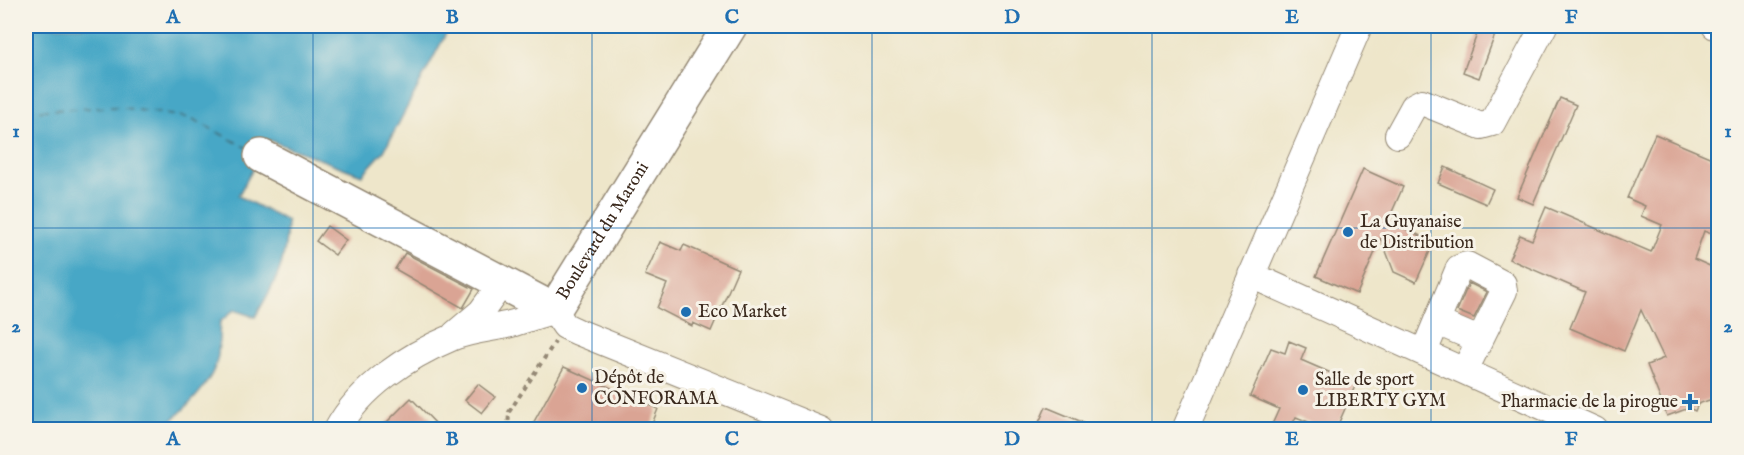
<svg xmlns="http://www.w3.org/2000/svg" width="1744" height="455" viewBox="0 0 1744 455" font-family="'IM FELL English',serif">
<style>
.water{fill:#47a7c6;stroke:#416872;stroke-width:1.5}
.lines{fill:none;stroke-linecap:round;stroke-linejoin:round}
.ferry{stroke:#3f5659;stroke-width:1.5;stroke-dasharray:8 6;stroke-linecap:butt}
.building{fill:#daa494}
.minor-casing{stroke:#948874;stroke-width:28}
.major-casing{stroke:#948874;stroke-width:36}
.path{stroke:#948874;stroke-width:4;stroke-dasharray:4.5 4.5;stroke-linecap:butt}
.minor{stroke:#fff;stroke-width:26}
.major{stroke:#fff;stroke-width:33}
.grid{fill:none;stroke:#1f6fb2;stroke-width:1.5;stroke-opacity:0.55}
.poi-dot{fill:#1f6fb2;stroke:#f7f3e8;stroke-width:2}
.labels{text-anchor:middle;dominant-baseline:central;stroke-width:6;stroke-linejoin:round;paint-order:stroke}
.poi-label{font-size:18px;fill:#3b2a1e;stroke:#f7f3e8;text-anchor:start}
.street-label{font-size:18px;fill:#3b2a1e;stroke:#f7f3e8}
.neatline{fill:none;stroke:#1f6fb2;stroke-width:2}
.grid-label{font-size:20px;text-anchor:middle;font-weight:bold;fill:#1f6fb2}
</style>
<rect width="100%" height="100%" fill="#f7f3e8"/>
<filter id="ink" filterUnits="userSpaceOnUse"><feTurbulence type="fractalNoise" baseFrequency=".0167" numOctaves="2"/><feDisplacementMap in="SourceGraphic" scale="12" xChannelSelector="R" yChannelSelector="G"/><feConvolveMatrix kernelMatrix="1 2 1 2 8 2 1 2 1" color-interpolation-filters="sRGB"/></filter>
<filter id="wash" filterUnits="userSpaceOnUse"><feTurbulence type="fractalNoise" baseFrequency=".008" numOctaves="4" result="noise"/><feDisplacementMap in="SourceGraphic" scale="24" xChannelSelector="R" yChannelSelector="G"/><feGaussianBlur stdDeviation="1.35" result="paint"/><feColorMatrix in="noise" values="0 0 0 0 0 0 0 0 0 0 0 0 0 0 0 0 0 1.4 0 .05"/><feComposite in="paint" operator="in"/></filter>
<g filter="url(#wash)">
<rect width="100%" height="100%" fill="#eee6ca"/>
<path class="water" d="M26,26H450L384,151L362,175L269,140L238,196L287,221C286,265 277,280 255,317L234,310L220,322C219,333 219,344 218,355C214,384 183,411 162,429H26Z"/>
<g class="lines">
<path class="ferry" d="M26,111L118,107L191,118L247,148"/>
</g>
<g id="blocks">
<path class="building" d="M1480,26L1496,32L1479,78L1463,72Z
M1560,98L1576,105L1533,204L1517,197Z
M1655,134L1719,161V237L1704,231L1694,259L1719,270V404L1709,400L1698,404L1695,411L1689,408L1667,416L1647,365L1664,358L1641,310L1624,351L1570,328L1585,292L1509,259L1520,235L1532,240L1546,207L1651,252L1662,225L1641,216L1645,206L1627,198Z
M1445,167L1493,189L1486,204L1438,183Z
M1363,169L1403,187L1388,221L1434,242L1416,282L1394,272L1381,238L1357,294L1316,276Z
M327,226L346,240L335,255L316,241Z
M660,242L681,251L684,245L738,269L711,331L693,323L692,326L657,308L667,284L645,275Z
M405,253L474,289L463,308L395,269Z
M1469,283L1487,292L1474,318L1457,311Z
M1289,341L1306,348L1301,360L1356,384L1336,429H1326L1296,417L1290,429H1270L1279,409L1250,396L1271,348L1285,353Z
M564,367L658,409L650,429H530Z
M478,384L495,397L482,413L465,400Z
M411,398L441,429H380Z
M1046,407L1099,429H1036Z"/>
</g>
</g>
<g filter="url(#ink)">
<use href="#blocks" fill-opacity="0" stroke="#948874" stroke-width="1.5"/>
<g class="lines">
<defs>
<path id="minor" d="M1715,26L1718,27
M1398,135L1414,106L1422,102L1481,126L1492,123L1544,26
M1251,275L1595,430
M1437,322L1479,340
M455,334L481,312L502,283
M1424,352L1459,268L1467,265L1503,284L1504,291L1465,370
M337,430C360,387 408,356 451,338C471,329 494,329 514,323C528,319 541,314 554,310L565,326L578,332L821,430
M1185,430L1359,26"/>
<g id="major">
<path id="s1" d="M261,156L554,310L730,26"/>
</g>
</defs>
<use href="#minor" class="minor-casing"/>
<use href="#major" class="major-casing"/>
<path class="path" d="M508,430L509,412L555,342"/>
<use href="#minor" class="minor"/>
<use href="#major" class="major"/>
</g>
</g>
<path class="grid" d="M313,26V430M592,26V430M872,26V430M1152,26V430M1431,26V430M26,228H1718"/>
<g class="poi-dot">
<circle cx="1348" cy="232" r="6"/>
<circle cx="686" cy="312" r="6"/>
<circle cx="582" cy="388" r="6"/>
<circle cx="1303" cy="390" r="6"/>
<path d="M1687 393h6v6h6v6h-6v6h-6v-6h-6v-6h6z"/>
</g>
<g class="labels">
<g class="poi-label">
<text x="1360" y="222">La Guyanaise<tspan x="1360" dy="21">de Distribution</tspan></text>
<text x="698" y="312">Eco Market</text>
<text x="594" y="378">Dépôt de<tspan x="594" dy="21">CONFORAMA</tspan></text>
<text x="1315" y="380">Salle de sport<tspan x="1315" dy="21">LIBERTY GYM</tspan></text>
<text x="1678" y="402" text-anchor="end">Pharmacie de la pirogue</text>
</g>
<g class="street-label">
<text stroke="none"><textPath href="#s1" startOffset="424">Boulevard du Maroni</textPath></text>
</g>
</g>
<rect width="1744" height="455" fill="none" stroke="#f7f3e8" stroke-width="66"/>
<rect x="33" y="33" width="1678" height="389" class="neatline"/>
<g class="grid-label">
<text x="173" y="23">A</text>
<text x="452" y="23">B</text>
<text x="732" y="23">C</text>
<text x="1012" y="23">D</text>
<text x="1292" y="23">E</text>
<text x="1571" y="23">F</text>
<text x="16" y="137">1</text>
<text x="1728" y="137">1</text>
<text x="16" y="332">2</text>
<text x="1728" y="332">2</text>
<text x="173" y="445">A</text>
<text x="452" y="445">B</text>
<text x="732" y="445">C</text>
<text x="1012" y="445">D</text>
<text x="1292" y="445">E</text>
<text x="1571" y="445">F</text>
</g>
</svg>
